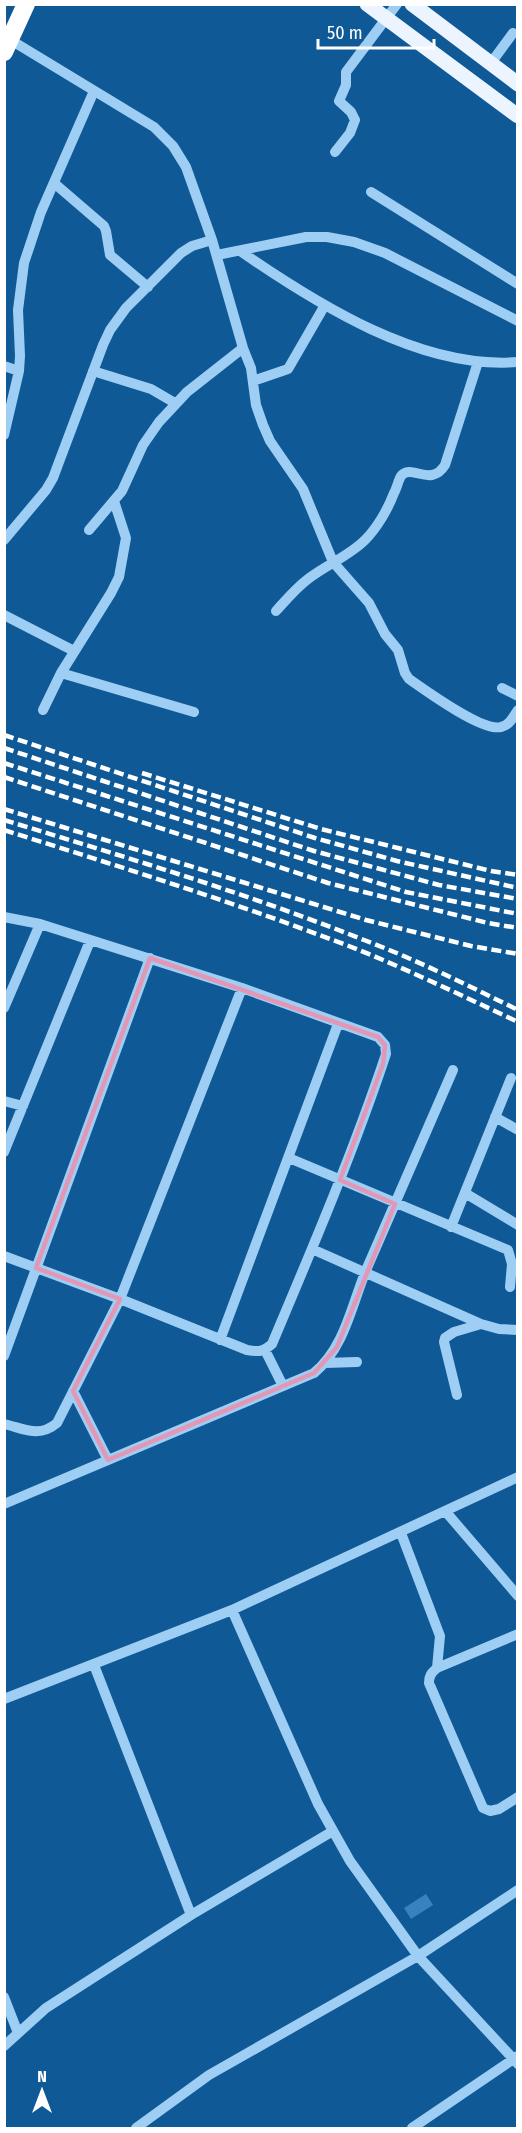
<svg xmlns="http://www.w3.org/2000/svg" width="522" height="2133" viewBox="0 0 522 2133" font-family="'Fira Sans Condensed',sans-serif">
<style>
.building{fill:#3882bf}
.lines{fill:none;stroke-linecap:round;stroke-linejoin:round}
.minor{stroke:#9fcef4;stroke-width:10}
.major{stroke:#ecf5ff;stroke-width:15}
.highway{stroke:#fff;stroke-width:18}
.rail{stroke:#fff;stroke-width:4.5;stroke-dasharray:10 4.5;stroke-linecap:butt}
.marked{fill:none;stroke:#e497b5;stroke-width:4.5;stroke-linejoin:round}
</style>
<rect width="100%" height="100%" fill="#0f5997"/>
<path class="building" d="M426,1894L433,1905L411,1919L404,1908Z"/>
<g class="lines">
<path class="minor" d="M9,39L154,127L173,146L186,167L212,240L243,348L251,368L256,405L263,425L270,441L303,489L333,562L369,603L385,634L398,650L405,673L409,679C426,691 483,732 501,727C510,725 513,717 518,710
M491,63L513,33
M335,152L350,133L355,120L351,112L339,101L346,85V72L397,4
M54,183L104,226L106,231L110,255L148,287
M371,192L518,284
M240,251C317,304 421,370 518,362
M217,255L306,237H327L354,242L385,253L518,321
M4,366L19,371
M93,371L151,389L175,403
M253,381L288,369L325,305
M4,435L19,371L20,356L18,310L24,263L41,212L94,91
M89,530L122,491L143,445L159,422L187,392L243,348
M4,540L46,490L53,478L103,345L110,330L126,308L181,253L192,246L212,240
M276,611C286,600 296,588 308,579C326,565 349,556 365,540C377,528 388,509 394,493C397,488 398,481 401,476C411,463 431,488 445,465L478,362
M4,615L74,651
M61,673L194,712
M502,688L518,696
M43,710L61,673L111,593L119,577L126,538L114,501
M4,917L40,924L242,988L378,1037L385,1045L386,1054C353,1153 312,1249 272,1344C263,1352 258,1352 247,1350L120,1299L4,1256
M4,1008L40,924
M4,1101L23,1106
M495,1117L518,1130
M4,1152L90,941
M289,1158L508,1250L512,1264L510,1287
M465,1193L518,1225
M451,1227L511,1078
M312,1249L481,1324L499,1329L518,1330
M220,1340L338,1024
M265,1350L283,1386
M4,1356L150,958
M325,1363L357,1362
M73,1391L108,1460
M457,1395L444,1342L445,1338L454,1332L481,1324
M4,1424C25,1429 39,1438 57,1423L120,1299L242,988
M4,1504L314,1373C345,1348 352,1303 367,1268C396,1202 424,1136 453,1070
M446,1512L518,1596
M401,1533L440,1636L437,1668
M232,1610L318,1804L350,1861L418,1956L518,2064
M518,1634L437,1668C431,1673 429,1676 429,1683L483,1808L490,1811L499,1809L518,1797
M94,1665L191,1915
M4,1699L232,1610L518,1477
M4,1997L18,2033
M4,2046L46,2008L191,1915L333,1831
M136,2128L209,2075L418,1956L518,1890
M412,2128L518,2056"/>
<path class="major" d="M367,4L518,116
M412,4L518,84"/>
<path class="highway" d="M4,52L26,4"/>
<path class="rail" d="M4,735L315,838L397,861L518,888
M4,748L314,851L439,885L518,899
M4,763L406,892L518,914
M142,773L321,829L491,871L518,875
M4,777L328,883L488,923L518,928
M4,809L366,920L471,946L518,954
M4,820C125,857 246,893 364,940C417,960 467,985 518,1010
M4,830C124,868 243,905 359,950C413,972 465,997 518,1022"/>
</g>
<path class="marked" d="M150,958L378,1037L385,1045L383,1064L340,1180L395,1204L337,1347L314,1373L108,1460L73,1391L120,1299L36,1268Z"/>
<rect width="522" height="2133" fill="none" stroke="#ffffff" stroke-width="12"/>
<g transform="translate(42 2091)" stroke="#0f5997" stroke-width="4.5" paint-order="stroke">
<path d="M0-4.5L10 22L0 15L-10 22Z" fill="#ffffff"/>
<text y="-9" font-size="16" font-weight="bold" text-anchor="middle" fill="#ffffff">N</text>
</g>
<path d="M318 39v9h116v-9" fill="none" stroke="#ffffff" stroke-width="3"/>
<text x="327" y="39" font-size="18" fill="#ffffff" stroke="#0f5997" stroke-width="4.5" paint-order="stroke">50 m</text>
</svg>
